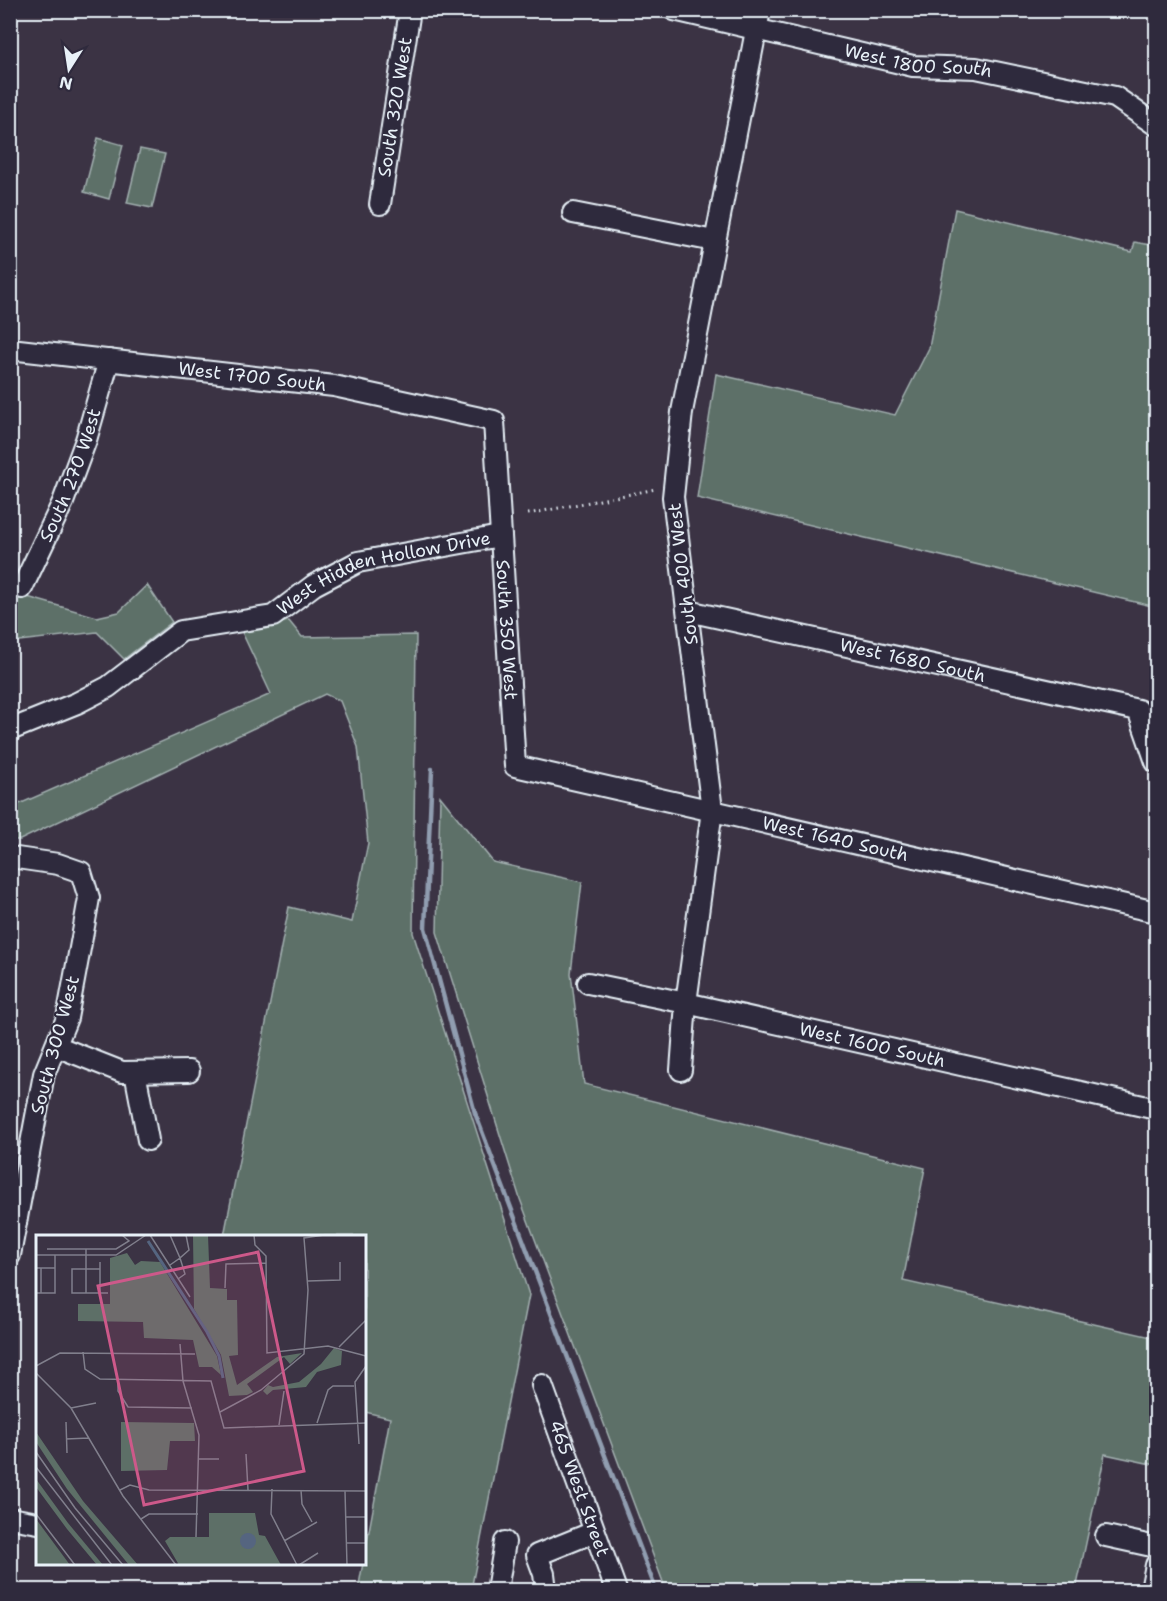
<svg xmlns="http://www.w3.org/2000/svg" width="1167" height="1601" viewBox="0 0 1167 1601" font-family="'Shantell Sans',sans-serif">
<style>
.green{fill:#5d6f67;stroke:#a2b0b0;stroke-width:1.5}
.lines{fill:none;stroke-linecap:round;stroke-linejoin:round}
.stream{stroke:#909db0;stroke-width:4.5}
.minor-casing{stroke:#e8f1f8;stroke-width:24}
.path{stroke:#e8f1f8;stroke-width:3;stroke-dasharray:1.5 4.5;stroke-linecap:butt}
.minor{stroke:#2f2a3d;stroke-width:20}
.labels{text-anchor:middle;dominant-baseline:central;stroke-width:4.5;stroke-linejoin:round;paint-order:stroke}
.street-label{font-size:18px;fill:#e8f1f8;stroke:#2f2a3d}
.inset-river{fill:none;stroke:#556580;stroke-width:3}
.inset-road{fill:none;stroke:#807f8c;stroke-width:1.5}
.view{fill:#cd598a;fill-opacity:0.15;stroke:#cd598a;stroke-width:3}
.inset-edge{fill:none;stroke:#e8f1f8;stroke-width:3}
</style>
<rect width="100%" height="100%" fill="#3b3344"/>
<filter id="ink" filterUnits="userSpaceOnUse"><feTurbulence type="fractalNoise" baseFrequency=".0167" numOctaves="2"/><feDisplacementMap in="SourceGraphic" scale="12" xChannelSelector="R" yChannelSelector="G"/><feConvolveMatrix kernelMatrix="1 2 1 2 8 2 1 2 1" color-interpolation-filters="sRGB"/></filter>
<g filter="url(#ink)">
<path class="green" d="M98,138L123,145L109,199L84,192Z
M140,149L165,154L152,208L127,203Z
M955,209L1132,252L1135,242L1156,246V607L697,498L716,374L895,415L929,348Z
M147,585L172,622L124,659L97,632L11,642L10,592L97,617L119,612Z
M289,621L302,637L416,635L413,933L529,1295L471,1590H358L390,1418L365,1412L364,1236H224L289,907L352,922L368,843L358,747L340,701L325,694L20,840H11L10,808L271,694L241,630Z
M440,796L493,862L582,882L571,973L584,1084L925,1168L903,1281L1156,1338V1465L1105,1454L1076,1590H666L520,1199L437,932Z"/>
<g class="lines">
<path class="stream" d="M432,769L425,928L475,1113L656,1590"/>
<defs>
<g id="minor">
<path id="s1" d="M674,10L913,66L976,68L1115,97L1156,125"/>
<path id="s2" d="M380,204L410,10"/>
<path d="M573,213L714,241"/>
<path id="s3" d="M10,349L334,386L494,421L515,766L1156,912"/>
<path id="s4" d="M22,588L63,502L86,440L109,360"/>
<path id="s5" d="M688,611L1138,710L1156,762"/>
<path id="s6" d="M10,730L77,703L108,687L181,631L273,616L314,585L358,562L500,536"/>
<path d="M10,857L58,864L81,872L89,898L83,932L67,1018L44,1074L10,1255"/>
<path id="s7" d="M588,983L686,1003L1156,1109"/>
<path d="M56,1046L122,1072L189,1071"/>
<path d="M681,1070L686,1003L712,810L673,497L682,412L760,10"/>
<path d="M135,1072L148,1140"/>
<path id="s8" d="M542,1385L616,1590"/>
<path d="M10,1518L38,1523"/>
<path d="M1106,1536L1156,1547"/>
<path d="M497,1590L505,1542"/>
<path d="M546,1590L544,1574L537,1555L594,1532"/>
<path d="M1151,1590L1156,1565"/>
</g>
</defs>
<use href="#minor" class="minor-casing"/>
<path class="path" d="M528,514L656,489"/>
<use href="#minor" class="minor"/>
</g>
</g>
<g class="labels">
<g class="street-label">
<text stroke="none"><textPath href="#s1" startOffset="250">West 1800 South</textPath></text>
<text stroke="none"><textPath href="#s2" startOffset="98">South 320 West</textPath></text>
<text stroke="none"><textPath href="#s3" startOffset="244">West 1700 South</textPath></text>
<text stroke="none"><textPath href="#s4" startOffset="123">South 270 West</textPath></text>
<text transform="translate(683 574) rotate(-97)">South 400 West</text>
<text stroke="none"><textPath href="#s6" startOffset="414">West Hidden Hollow Drive</textPath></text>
<text stroke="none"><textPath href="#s3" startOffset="699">South 350 West</textPath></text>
<text stroke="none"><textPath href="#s5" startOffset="230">West 1680 South</textPath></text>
<text stroke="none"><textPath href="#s3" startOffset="1164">West 1640 South</textPath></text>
<text transform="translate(55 1045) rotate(-75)">South 300 West</text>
<text stroke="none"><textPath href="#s7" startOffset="291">West 1600 South</textPath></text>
<text stroke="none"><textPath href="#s8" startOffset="110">465 West Street</textPath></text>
</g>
</g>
<g transform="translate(36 1235)">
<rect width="330" height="330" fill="#3b3344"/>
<path d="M157,0H172L174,53L191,54V65H201L202,120L193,121L201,150L241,122L266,118L254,129L248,122L211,149L217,157L211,160L193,161L185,120L158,74ZM91,18L99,30L105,26L124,27L181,121L185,140L176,132H163L157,105L108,103L107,87L42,86V69H74V23ZM298,113L306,116L305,130L281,137L270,152L237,155L231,160L227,156L232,150L237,152L263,147L285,129ZM85,187L158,188L159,206H134L131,235L85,236ZM0,197L47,266L102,330H93L31,254L0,207ZM0,244L32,288L67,330H61L31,294L0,252ZM173,278H219L223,300L229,301L245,330H143L129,306L134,302H173ZM0,284L34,330H0Z" fill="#5d6f67"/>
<path d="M204 306a8 8 0 1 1 16 0a8 8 0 1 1-16 0Z" fill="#556580"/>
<path class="inset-river" d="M112,6L171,97L183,121L187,143"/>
<path class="inset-road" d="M114,0L154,62M218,0L219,10L230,21L231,118L292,111L330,121M11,14H80L93,6L86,0M50,14V34H36V58H72M0,20H80L110,0M64,27V58M134,30L144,23L134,0M0,33H19M5,33V58M142,44L149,39L144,23L153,15L150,0M272,46L304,45V27M189,53L190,29L230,28M0,58H19V20M50,58V34H64M144,109L147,146L163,200L160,302M303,112L330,85M47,117L49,134L64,144L175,146L188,193L330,188M0,131L24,118L159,119M0,138L35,173L87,261L140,330M82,145V156L92,172L156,173M35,173L60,168M184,177L225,155L268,119L272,55L268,3L288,0M30,187L31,218M281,188L292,155L297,151H318M243,190L248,156M30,204L53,203M323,209L319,147L330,131M0,217L39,273L87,330M210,219L212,255M163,224H183M0,232L76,330M236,254L235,279L261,330M84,255L94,250L113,255L330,256M265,255L266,269L276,287M309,256L311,330M0,279L39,330M310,282H330M105,284L113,279H162M248,306L281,287M310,308H330M263,330L282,318"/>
<path class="view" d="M222,17L268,236L108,270L62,51Z"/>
<rect width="330" height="330" class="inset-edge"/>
</g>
<rect width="1167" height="1601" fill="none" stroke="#2f2a3d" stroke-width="36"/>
<rect x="18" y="18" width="1131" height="1565" fill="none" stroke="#e8f1f8" stroke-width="2" filter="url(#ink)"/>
<g transform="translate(69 69) rotate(192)" stroke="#2f2a3d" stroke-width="4.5" paint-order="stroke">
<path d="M0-4.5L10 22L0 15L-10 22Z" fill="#e8f1f8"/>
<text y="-9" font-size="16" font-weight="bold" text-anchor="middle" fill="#e8f1f8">N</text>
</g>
</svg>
